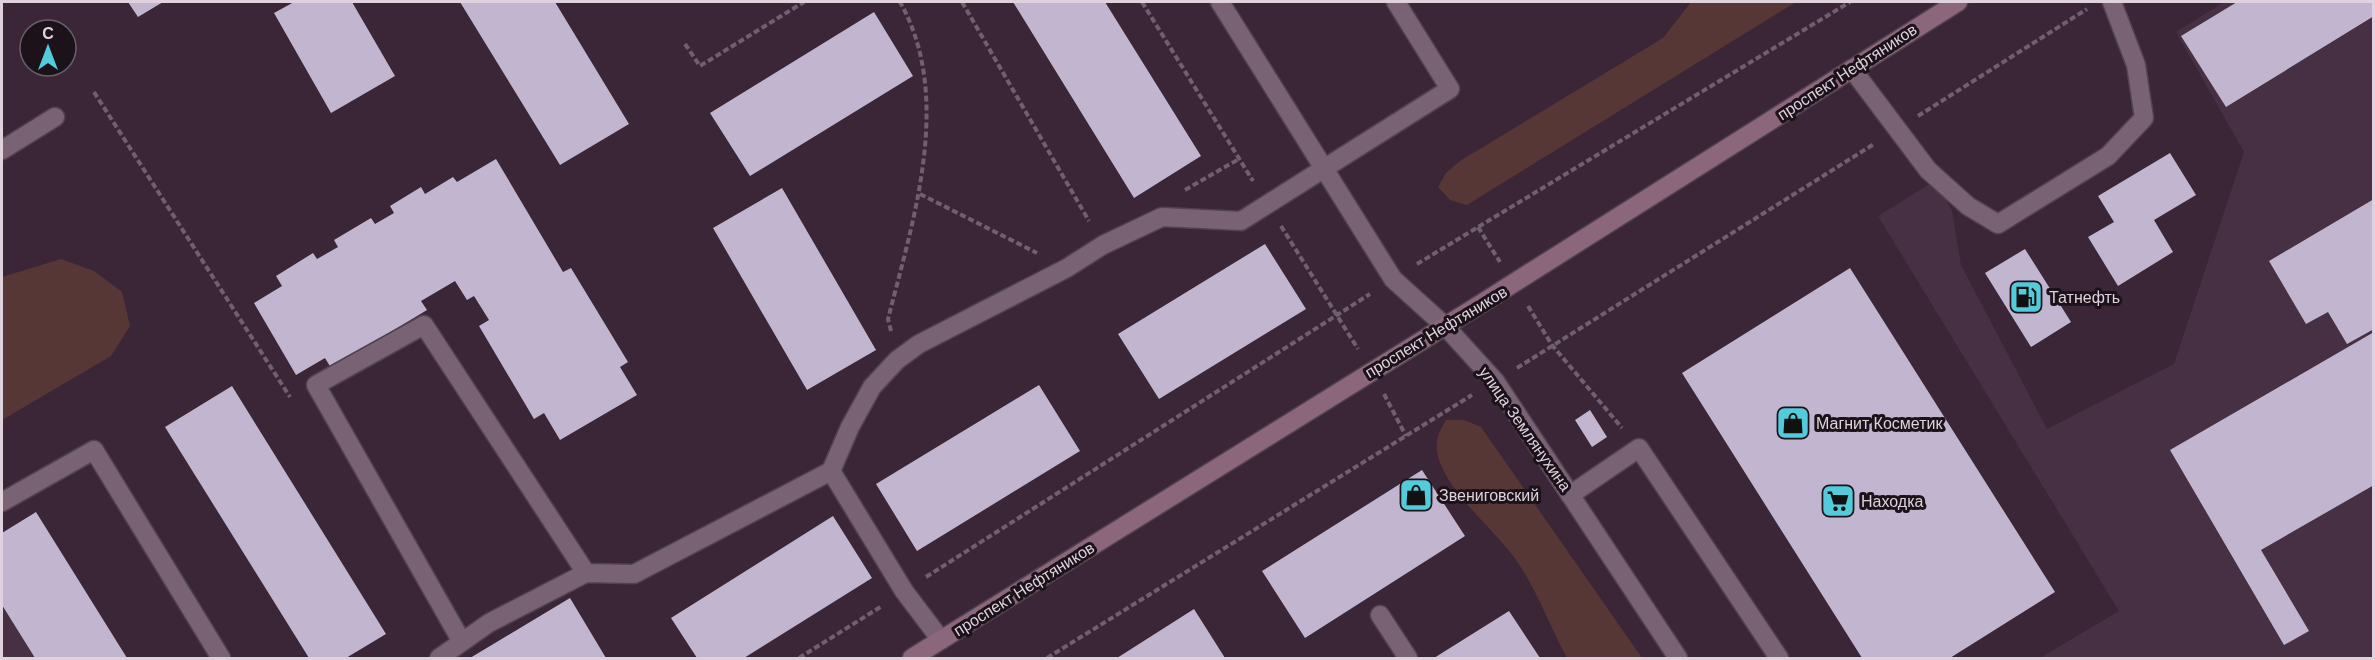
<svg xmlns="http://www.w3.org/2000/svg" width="2375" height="660" viewBox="0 0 2375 660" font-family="'DM Sans',sans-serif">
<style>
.built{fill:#483044}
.green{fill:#573736}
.building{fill:#c2b5d0}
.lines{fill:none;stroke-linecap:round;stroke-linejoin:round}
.service-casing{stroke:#524250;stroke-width:21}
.minor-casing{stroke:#524250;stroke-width:21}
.secondary-casing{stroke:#524250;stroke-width:21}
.path{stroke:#705f6e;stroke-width:4;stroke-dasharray:6 3;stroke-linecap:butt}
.service{stroke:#786274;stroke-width:18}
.minor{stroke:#786274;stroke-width:18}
.secondary{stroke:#8c677b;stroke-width:18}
.labels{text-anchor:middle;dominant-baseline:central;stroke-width:6;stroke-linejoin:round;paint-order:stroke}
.street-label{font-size:16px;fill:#dfd2dd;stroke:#1c131a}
.poi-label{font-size:16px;fill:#dfd2dd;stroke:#1c131a;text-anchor:start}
</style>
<rect width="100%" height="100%" fill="#3a2637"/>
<path class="built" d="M2224,2H2373V658H2040L2119,611L1878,216L1936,180L1952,211L1961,265L2047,429L2174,364L2244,152L2176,32Z
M2,605L35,658H2Z"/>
<path class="green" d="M1691,2H1796L1467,205L1450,200L1438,187L1446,173L1460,161L1663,38Z
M61,259L94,271L122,292L130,326L111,356L2,420V277Z
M1446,420H1464L1481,427L1642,658H1567C1550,627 1537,590 1516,560C1495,530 1456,500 1442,467C1433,448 1436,436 1446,420Z"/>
<path class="building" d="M128,2H163L138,17Z
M294,2H352L395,76L331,113L274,13Z
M460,2H555L629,124L560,165Z
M1013,2H1105L1201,156L1134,198Z
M2237,2H2374V16L2226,107L2181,36Z
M874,12L913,76L750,176L710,113Z
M2170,153L2196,195L2154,220L2173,252L2118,286L2088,237L2114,222L2098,196Z
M496,159L563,272L571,268L628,362L620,367L637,395L560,440L544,413L534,419L479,326L489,320L474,296L467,300L455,281L421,301L427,310L331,368L325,358L296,375L254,303L282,286L276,276L313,253L317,259L338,247L334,240L371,218L375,224L394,213L390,206L421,187L425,194L453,177L457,182Z
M782,188L876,350L807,390L713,228Z
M2374,199V329L2347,344L2328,312L2306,324L2269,261Z
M1265,244L1306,309L1159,399L1118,334Z
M2025,249L2071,322L2031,347L1985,273Z
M1850,268L2055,592L1950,658H1862L1682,373Z
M2374,332V485L2261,550L2309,631L2284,645L2170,450Z
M1039,385L1080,451L917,551L876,484Z
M232,386L386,634L346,658H309L165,427Z
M1590,410L1607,437L1592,447L1575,420Z
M1422,470L1465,536L1305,638L1262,571Z
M36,512L127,658H35L2,605V533Z
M833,516L872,578L744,658H697L671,618Z
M570,598L606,658H470Z
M1194,609L1225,658H1117Z
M1509,611L1540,658H1434Z"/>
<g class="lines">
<defs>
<path id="service" d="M1852,69L1928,170L1968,206L1998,224L2108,156L2144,118L2136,65L2112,2
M2,150L55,117
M831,471L904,591L941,640
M1570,495L1639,448L1779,658
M2,502L94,450L221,658
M1380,615L1408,658
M462,642L316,385L424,325L586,573
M439,658L489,623L586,573L634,574L831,471L850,427L872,387L897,360L919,344L1067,268L1103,245L1162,217L1241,221L1450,89L1396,2"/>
<path id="minor" d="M1220,2L1393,279L1446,327L1495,381L1678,658"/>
<path id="secondary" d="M912,658C1262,442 1611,223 1958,2"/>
</defs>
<use href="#service" class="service-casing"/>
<use href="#minor" class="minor-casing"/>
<use href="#secondary" class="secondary-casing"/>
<path class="path" d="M962,2L1089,221
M1142,2L1253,181
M685,44L700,66L804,2
M94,92L290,397
M1918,116L2087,9
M1185,190L1239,159
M920,194L1037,253
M1281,226L1358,349
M1478,227L1500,262
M1417,264L1850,2
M1528,306L1552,345L1622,428
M891,331L888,319C913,221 954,97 900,2
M1517,368L1874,144
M1384,394L1406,436
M926,577L1370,294
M799,658L882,606
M1047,658L1472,395"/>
<use href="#service" class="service"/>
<use href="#minor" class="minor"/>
<use href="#secondary" class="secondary"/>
</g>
<defs>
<symbol id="fuel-square" viewBox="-11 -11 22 22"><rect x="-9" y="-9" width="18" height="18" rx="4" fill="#53cbdb" stroke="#1c131a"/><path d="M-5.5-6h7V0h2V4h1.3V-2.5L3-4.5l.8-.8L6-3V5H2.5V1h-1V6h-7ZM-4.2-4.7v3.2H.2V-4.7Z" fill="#111"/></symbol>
<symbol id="shop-square" viewBox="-11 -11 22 22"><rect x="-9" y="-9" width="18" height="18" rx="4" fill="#53cbdb" stroke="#1c131a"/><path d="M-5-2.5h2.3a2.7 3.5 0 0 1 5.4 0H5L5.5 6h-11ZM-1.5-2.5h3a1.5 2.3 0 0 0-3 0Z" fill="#111"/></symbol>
<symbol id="supermarket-square" viewBox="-11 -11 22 22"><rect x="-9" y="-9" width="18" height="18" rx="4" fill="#53cbdb" stroke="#1c131a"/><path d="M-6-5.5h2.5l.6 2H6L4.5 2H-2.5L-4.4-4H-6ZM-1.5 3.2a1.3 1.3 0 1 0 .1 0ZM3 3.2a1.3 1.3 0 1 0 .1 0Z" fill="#111"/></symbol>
</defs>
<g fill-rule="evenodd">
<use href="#fuel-square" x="2007" y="278" width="38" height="38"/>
<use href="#shop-square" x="1774" y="404" width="38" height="38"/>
<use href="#shop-square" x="1397" y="476" width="38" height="38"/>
<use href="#supermarket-square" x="1819" y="482" width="38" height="38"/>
</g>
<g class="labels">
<g class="street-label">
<text transform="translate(1847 72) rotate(-33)">проспект Нефтяников</text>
<text transform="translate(1436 332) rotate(-31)">проспект Нефтяников</text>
<text transform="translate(1525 429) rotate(55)">улица Землянухина</text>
<text transform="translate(1024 589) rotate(-32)">проспект Нефтяников</text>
</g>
<g class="poi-label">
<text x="2049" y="297">Татнефть</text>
<text x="1816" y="423">Магнит Косметик</text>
<text x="1439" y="495">Звениговский</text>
<text x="1861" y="501">Находка</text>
</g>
</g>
<rect width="2375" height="660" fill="none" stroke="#dfd2dd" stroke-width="6"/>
<g transform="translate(48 48)"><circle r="28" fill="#1c131a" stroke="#6a5f68" stroke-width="1.5"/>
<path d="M0-4.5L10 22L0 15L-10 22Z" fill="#53cbdb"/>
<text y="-9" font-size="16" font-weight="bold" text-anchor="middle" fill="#dfd2dd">С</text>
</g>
</svg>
